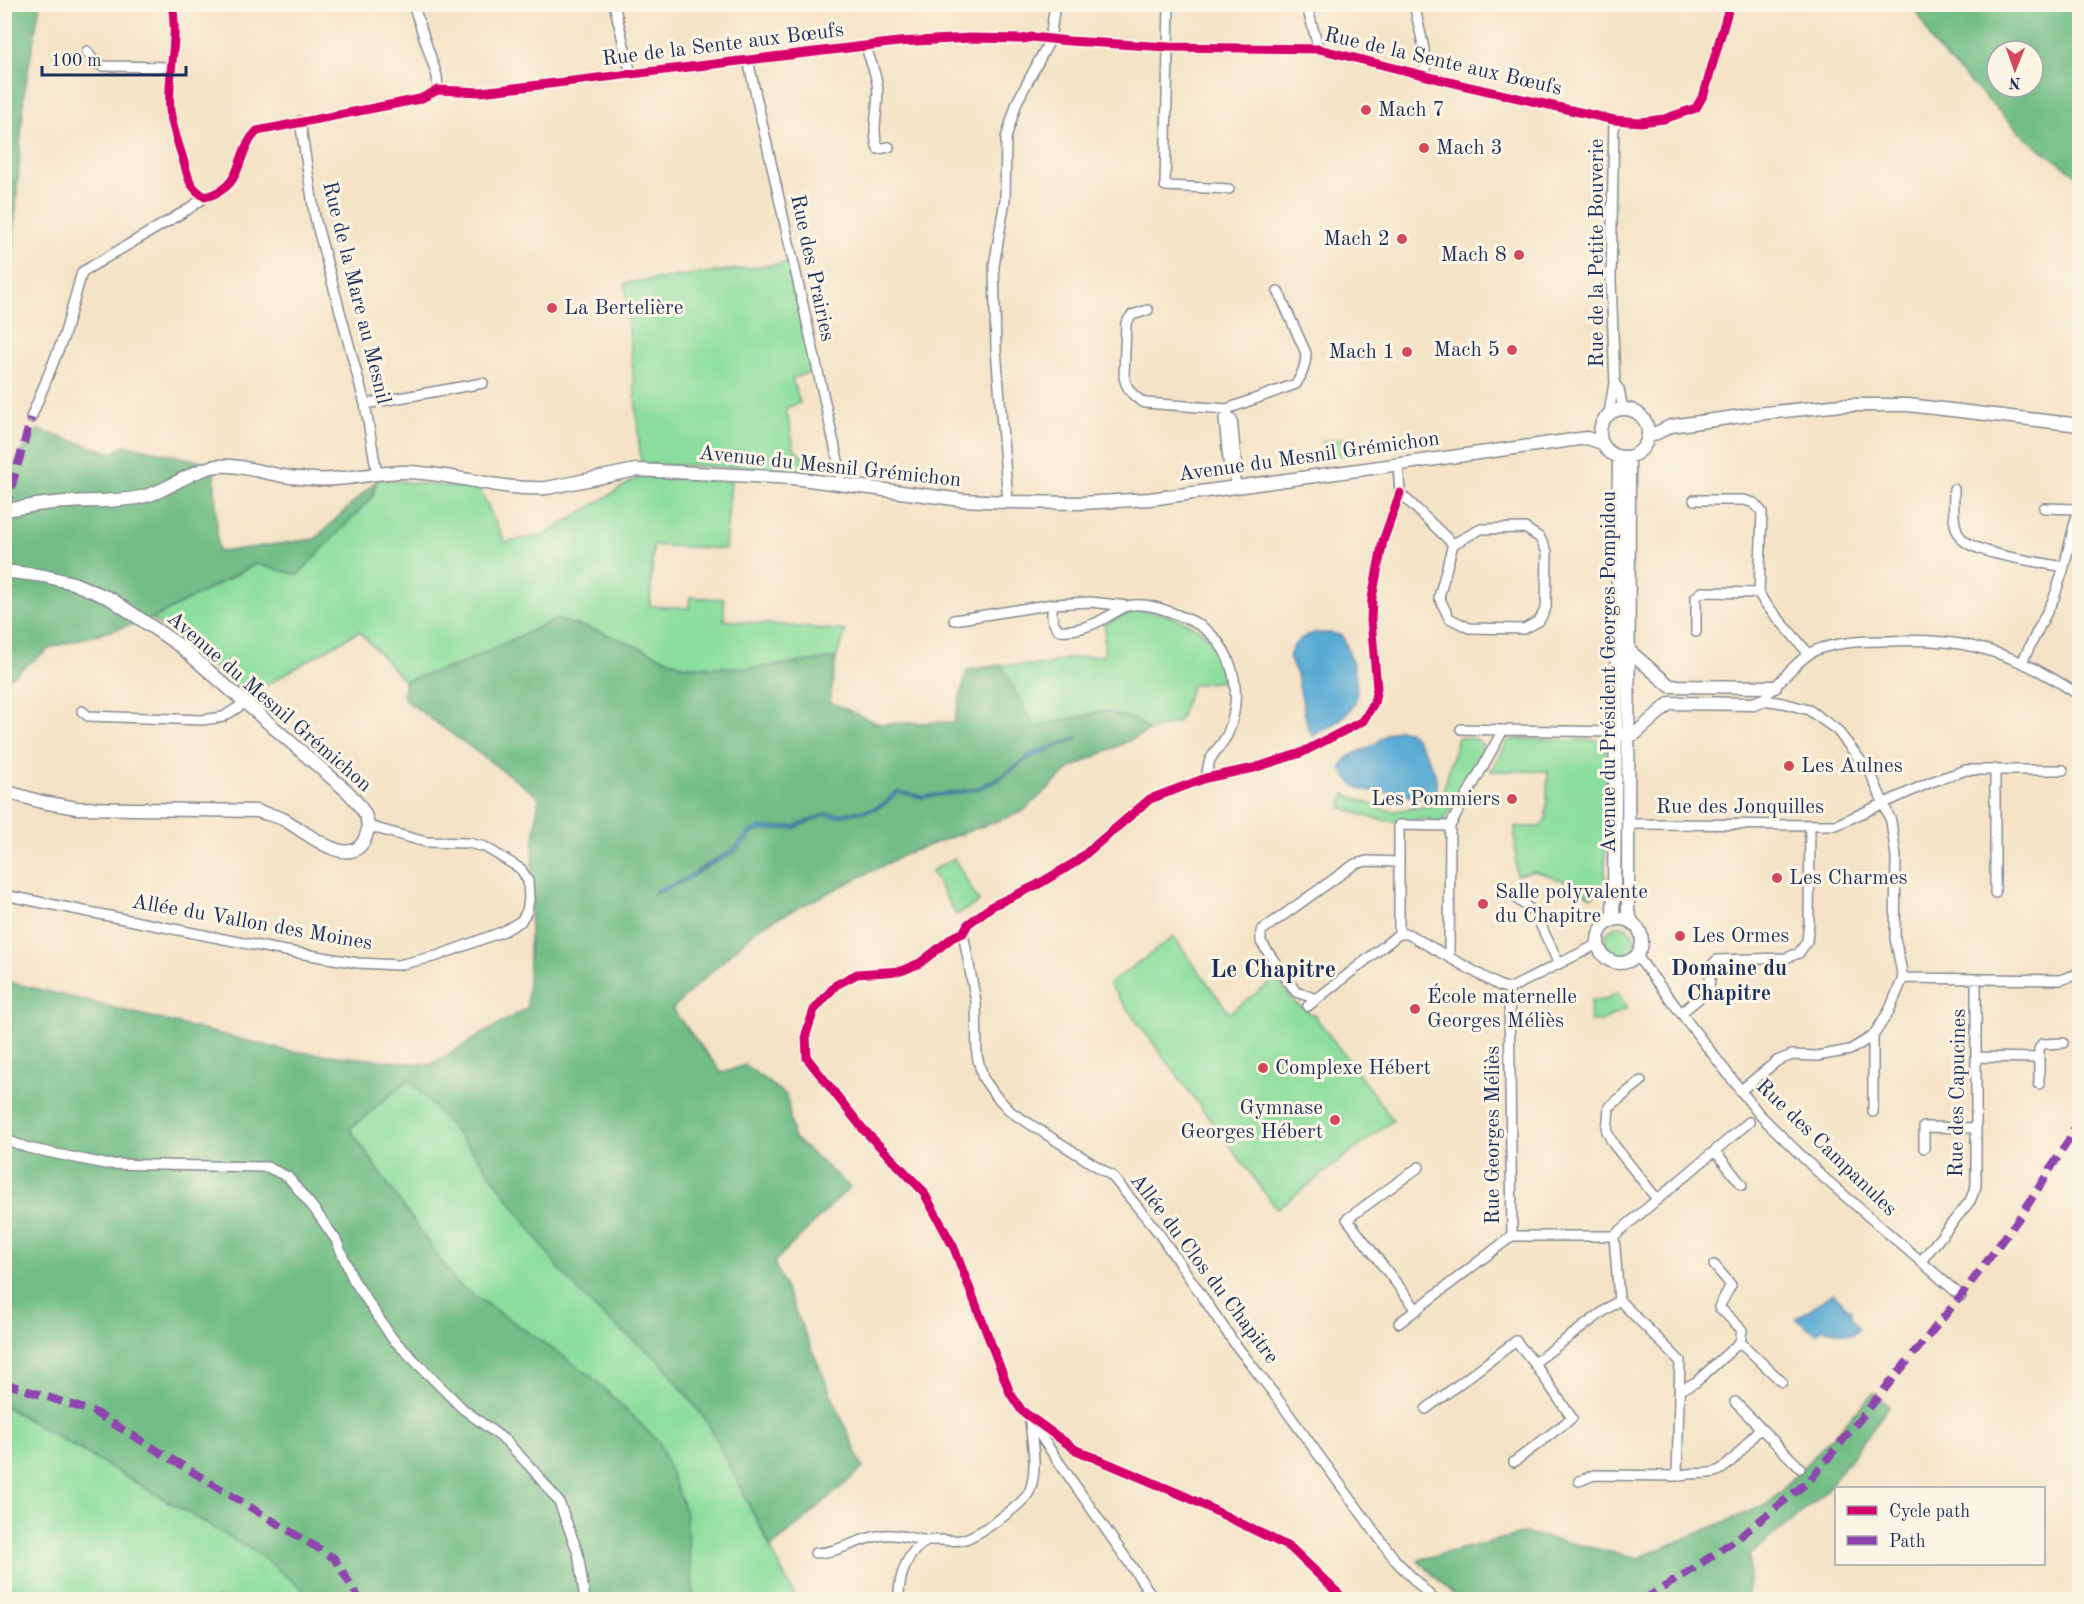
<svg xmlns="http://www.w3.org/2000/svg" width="2084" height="1604" viewBox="0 0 2084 1604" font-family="'Old Standard TT',serif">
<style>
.green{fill:#8cde9e;stroke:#54867e;stroke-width:1.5}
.forest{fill:#71bd85;stroke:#467672;stroke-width:1.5;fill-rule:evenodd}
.water{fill:#59aad4;stroke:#3a6c99;stroke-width:1.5}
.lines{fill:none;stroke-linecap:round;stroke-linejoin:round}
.street-casing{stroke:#888992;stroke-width:12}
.secondary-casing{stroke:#888992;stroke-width:15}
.street{stroke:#fff;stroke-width:9}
.secondary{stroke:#fff;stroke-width:12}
.quiet{stroke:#8e44ad;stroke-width:8;stroke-dasharray:15 8;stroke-linecap:butt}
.cycleway-casing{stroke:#fcf5e5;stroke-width:13}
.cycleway{stroke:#d6006c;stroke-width:9}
.poi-dot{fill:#d1495b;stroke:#fcf5e5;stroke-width:2}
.labels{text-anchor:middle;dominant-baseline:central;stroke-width:6;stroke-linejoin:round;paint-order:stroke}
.street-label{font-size:21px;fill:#1b2f5e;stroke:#fcf5e5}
.poi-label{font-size:21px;fill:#1b2f5e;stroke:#fcf5e5;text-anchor:start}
.neighbourhood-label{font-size:22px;font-weight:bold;fill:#1b2f5e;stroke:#fcf5e5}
.quarter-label{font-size:24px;font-weight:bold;fill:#1b2f5e;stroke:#fcf5e5}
</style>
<rect width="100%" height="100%" fill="#fcf5e5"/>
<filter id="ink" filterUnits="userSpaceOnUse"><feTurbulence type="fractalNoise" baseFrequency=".0167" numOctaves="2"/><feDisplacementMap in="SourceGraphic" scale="12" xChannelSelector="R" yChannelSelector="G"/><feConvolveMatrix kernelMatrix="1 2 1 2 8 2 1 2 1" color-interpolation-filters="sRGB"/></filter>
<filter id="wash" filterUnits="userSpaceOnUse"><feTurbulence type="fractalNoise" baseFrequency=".008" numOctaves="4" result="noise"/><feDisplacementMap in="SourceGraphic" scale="24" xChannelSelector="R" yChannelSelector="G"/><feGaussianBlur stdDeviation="1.35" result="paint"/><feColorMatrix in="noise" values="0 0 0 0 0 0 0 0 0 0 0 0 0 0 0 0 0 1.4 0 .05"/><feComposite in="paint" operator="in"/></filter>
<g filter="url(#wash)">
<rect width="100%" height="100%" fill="#f4e3c6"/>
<path class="green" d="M789,263L812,372L792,378L800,403L786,408L794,448L820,473L731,467L641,464L625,283Z
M1356,437L1358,453L1324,458L1322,442Z
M639,477L731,481L725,549L653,545L650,606L689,608L690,597L724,599V620L846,631L836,658L755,668L684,666L601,632L556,619L459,665L404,681L359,631L249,695L152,619L256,564L298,575L378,479L480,490L505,542L543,536Z
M1136,610C1163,611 1200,623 1216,646C1223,656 1227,669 1231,680L1192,685L1179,721L1149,731L1138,721L1104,711L1034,727L1001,665H1045L1065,659L1104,655L1105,624Z
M1458,737L1476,739L1482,744V751L1444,821L1430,822V819H1416V823C1384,822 1370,819 1341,807L1345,794L1383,809L1394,811L1434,805L1442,795Z
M1513,739L1601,740L1606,744L1605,882L1603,887L1592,897L1583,892L1571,891L1566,881L1534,871L1516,875L1515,827H1540L1546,819L1548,771H1491L1507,742Z
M954,858L979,902L956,915L931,871Z
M1605 941a15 15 0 1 1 30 0a15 15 0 1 1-30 0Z
M1174,937L1229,1013L1277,978L1295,1003L1315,1016L1393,1120L1277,1209L1109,984Z
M1618,992L1627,1008L1601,1021H1590L1591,1000H1605Z
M410,1079L482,1162L595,1309L662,1363L708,1423L796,1599H694L685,1510L590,1375L456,1283L350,1129Z
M4,1406L257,1553L315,1599H5Z"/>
<path class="forest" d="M5,4L40,5L24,93L13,246L5,254Z
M1912,5H2079V177L2028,140L1958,70L1933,44L1922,20ZM1997,51H2033V87H1997Z
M37,430L113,453L125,445L214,464L218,552L315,539L378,479L372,497L298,575L256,564L152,619L52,647L5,681V477Z
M556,619L601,632L684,666L755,668L836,658L830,702L879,724L954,722L967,670L1001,665L1034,727L1104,711L1138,721L1149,731L1071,768L1022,812L910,852L758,928L672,1009L722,1073L745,1065L787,1096L793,1137L850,1187L774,1262L863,1468L771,1548L708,1423L662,1363L595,1309L559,1269L482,1162L409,1079L350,1129L456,1283L590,1375L659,1442L685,1510L694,1599H315L257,1553L5,1406V981L288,1051L430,1065L527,1008L533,848L539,797L404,699V681L459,665Z
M1874,1393L1889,1406L1825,1493L1750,1555L1747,1599H1458L1418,1560L1526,1533L1638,1558L1768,1504Z"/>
<path class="water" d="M1315,633H1329L1341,635C1350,649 1364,694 1352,708C1343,720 1326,728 1313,736L1308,728L1297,675L1289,657C1294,643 1299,637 1315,633Z
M1399,730L1408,731L1413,735C1423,748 1459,802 1418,798C1412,798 1406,794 1400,793C1372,788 1358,800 1341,768C1347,751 1362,753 1375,744C1384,737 1387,731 1399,730Z
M1077,737V739L1030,758L995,782L981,788L961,793L922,798L898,792L886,804L874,810L837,817L825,815L796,828L755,832L735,852L705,868L688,880L653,895L656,890L681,881L709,863L730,852L752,830L759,828L794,826L827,813L839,814L874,808L887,801L893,793L898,791L921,796L955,792L978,787L1000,777L1027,758L1026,755Z
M1833,1293L1851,1311L1853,1319L1859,1328L1852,1335L1822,1328L1817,1334L1796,1319Z"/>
</g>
<g filter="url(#ink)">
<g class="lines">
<defs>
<path id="street" d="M172,4C179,40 167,74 170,110C172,126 178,143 183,159C189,178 187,185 205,197C247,186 233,155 257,131L420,99L438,90L481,92L898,42L970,38L1023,39L1032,37L1069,41L1168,47L1319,49L1466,86L1614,120L1641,122L1664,119L1696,108L1704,94L1730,4
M413,4L437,76L438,90
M614,4L631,74
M1169,4L1165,186L1229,189
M1306,4L1319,49
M1414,4L1424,49L1426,76
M866,46C869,58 875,71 877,83C881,105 870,127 878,149L889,147
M87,51L94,62L102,66L171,67
M748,60L841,474L839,484
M300,121L315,218L365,404L377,474
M1148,310L1132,315L1126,323L1124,376C1126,389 1133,397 1145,403L1227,409L1296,384C1303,374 1306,365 1306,353L1278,291
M1615,385L1619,389L1623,409
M365,404L483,383
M1228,414V417L1224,419L1229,470L1234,471
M1609,414L1613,389L1615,385L1611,280L1614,120
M1228,417L1232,419L1237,469L1234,471L1236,487
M31,418L64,336L82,272L187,210L205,197
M1398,464L1400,493L1453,544L1439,597L1449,618L1469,628L1524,629L1539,621L1546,608L1547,552L1540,538L1525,528L1481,529L1453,544
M1954,489C1954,504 1951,527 1962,539C1978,555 2041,562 2064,567
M1694,500H1744L1754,503L1762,512L1759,593L1764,602L1809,654
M1008,502L996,349L994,266L1005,200L1006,138L1017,102L1050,40L1055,4
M1053,604L1090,602L1128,606
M954,620L1053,604C1051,615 1051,622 1059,630C1075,632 1094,625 1107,617C1113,614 1121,608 1127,606C1145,601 1169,611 1185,618C1231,635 1246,689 1228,733C1224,743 1215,750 1210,760C1208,765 1207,772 1206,778
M1696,632V597L1702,592L1759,593
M2022,662L2054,598L2064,567L2078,509L2044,508
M1763,700C1776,686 1793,665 1809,654C1825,643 1861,641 1880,641C1897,641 1914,640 1931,641C1985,643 2036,665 2080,696
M82,711L88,716L202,720L223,717L245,703
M1461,729L1503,730
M1628,824L1836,825L1931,782L1966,770H2063
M1995,893V769
M4,895L274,949L358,963L398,965L437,956L504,931L521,921L527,911L529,899L528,881L521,869L485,847L468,843L426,842L368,826
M1513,896L1535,913L1559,964
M963,933L976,1002L977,1056L983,1078L995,1095L1011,1112L1112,1176L1158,1232L1235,1344L1274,1394L1396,1561L1434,1600
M1399,934V825L1450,826
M1636,955L1759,1114L1823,1177L1961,1296
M1449,956L1450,826L1503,730L1616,732
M1903,978L2060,980L2075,975L2080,969
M1317,999L1296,992L1261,942V931L1355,864L1367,861L1399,862
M1308,1006L1399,934H1408L1498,985L1509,989
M1681,1013L1709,990L1711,966L1717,960L1786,958L1799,953L1807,941L1809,922L1810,825
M1977,1057L2039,1058V1084
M2039,1058V1049L2042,1044L2063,1043
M1641,1081L1609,1107L1607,1132L1614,1145L1657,1199
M1740,1091L1777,1061L1792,1055L1817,1056L1850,1050L1873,1036L1889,1011L1903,978L1895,938L1896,857L1891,821L1871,774L1837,730L1809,710L1783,703L1763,700
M1873,1112V1036
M4,1139L28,1148L105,1164L267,1167L288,1177L315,1210L336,1240L353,1279L392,1338L463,1409L506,1441L534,1471L559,1502L578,1553L585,1600
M1924,1148V1127L1975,1128
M1715,1151L1742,1185
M1512,1236L1509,989L1598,944
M1614,1236L1619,1300L1680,1361L1677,1476
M1921,1261L1970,1201L1976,1186V979
M1714,1265L1731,1285L1719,1307L1742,1330L1740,1342L1782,1382
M1417,1310L1347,1219L1419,1167
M1399,1323L1512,1236H1614L1749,1122
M1680,1390L1696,1382L1740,1342
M1735,1402L1800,1468
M1426,1409L1516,1341L1534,1363
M1031,1422L1155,1600
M1514,1462L1572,1418L1534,1363L1619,1300
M1579,1481L1594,1475L1677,1476C1690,1472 1703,1475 1715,1472C1730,1468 1749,1440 1760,1428
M815,1553C838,1553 855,1540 878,1536C894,1532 913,1539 928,1541
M899,1600C898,1579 907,1549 928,1541C939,1538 953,1543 965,1539C980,1534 1025,1504 1030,1490C1038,1468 1032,1443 1030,1421
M1345,1600L1291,1548L1187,1497L1076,1450L1022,1411L1010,1393L954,1248L923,1191L863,1129L807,1058L806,1034L814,1010L836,985L857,974L901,971L920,963L953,937L963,933L968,924L992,906L1037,885L1076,862L1150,799L1206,778L1254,768L1301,753L1363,721L1374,703L1377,688L1371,620L1372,598L1383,541L1400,493"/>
<path id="secondary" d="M1600 433a24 24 0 1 1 48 0a24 24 0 1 1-48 0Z
M1648,437L1671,426L1756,414L1841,405H1908L2080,425
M1629,457L1628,912L1632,922
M4,510C21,508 38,504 54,503C83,500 112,503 141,497C168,492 189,470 217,466C239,464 263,473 284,476C293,478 303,478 312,479C344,482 375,471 407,472C454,473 500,491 547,488L636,470L657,471L793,478L962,500L1008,502L1082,503L1150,499L1587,438L1602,443
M4,571L44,576L73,583L111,599L180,646L348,792C359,805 373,818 366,836C352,875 303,829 283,819C275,815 265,814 257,811L77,808L42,802L4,791
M1626,648L1670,686L1775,687
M1624,734H1635L1670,703L1754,704L1763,700
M1598 941a22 22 0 1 1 44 0a22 22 0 1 1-44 0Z
M1609,921L1613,913L1614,891L1619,457"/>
</defs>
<use href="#street" class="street-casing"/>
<use href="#secondary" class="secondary-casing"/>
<use href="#street" class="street"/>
<use href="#secondary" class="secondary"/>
<path class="quiet" d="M5,510L31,418
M4,1383L94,1412L334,1558L360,1600
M1643,1600L1690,1571L1742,1535L1810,1480L1961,1296L2022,1214L2068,1141L2080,1117"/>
<defs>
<path id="cycleway" d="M172,4C179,40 167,74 170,110C172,126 178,143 183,159C189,178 187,185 205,197C247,186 233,155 257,131L420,99L438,90L481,92L898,42L970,38L1023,39L1032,37L1069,41L1168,47L1319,49L1466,86L1614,120L1641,122L1664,119L1696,108L1704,94L1730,4
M1345,1600L1291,1548L1187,1497L1076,1450L1022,1411L1010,1393L954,1248L923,1191L863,1129L807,1058L806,1034L814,1010L836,985L857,974L901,971L920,963L953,937L963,933L968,924L992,906L1037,885L1076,862L1150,799L1206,778L1254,768L1301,753L1363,721L1374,703L1377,688L1371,620L1372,598L1383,541L1400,493"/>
</defs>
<use href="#cycleway" class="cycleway-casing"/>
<use href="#cycleway" class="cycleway"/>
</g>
</g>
<g class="poi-dot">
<circle cx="1366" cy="110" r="6"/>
<circle cx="1424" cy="148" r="6"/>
<circle cx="1402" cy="239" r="6"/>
<circle cx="1519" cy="255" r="6"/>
<circle cx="552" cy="308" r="6"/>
<circle cx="1512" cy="350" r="6"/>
<circle cx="1407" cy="352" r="6"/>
<circle cx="1789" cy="766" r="6"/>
<circle cx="1512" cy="799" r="6"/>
<circle cx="1777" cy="878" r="6"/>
<circle cx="1483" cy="904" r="6"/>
<circle cx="1680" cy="936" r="6"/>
<circle cx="1415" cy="1009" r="6"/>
<circle cx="1263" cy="1068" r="6"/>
<circle cx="1335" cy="1120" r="6"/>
</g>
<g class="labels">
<g class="street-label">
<text transform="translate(723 45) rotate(-7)">Rue de la Sente aux Bœufs</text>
<text transform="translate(1443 62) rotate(13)">Rue de la Sente aux Bœufs</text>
<text transform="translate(1597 253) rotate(-90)">Rue de la Petite Bouverie</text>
<text transform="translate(812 268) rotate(78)">Rue des Prairies</text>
<text transform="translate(356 293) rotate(76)">Rue de la Mare au Mesnil</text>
<text transform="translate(1309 457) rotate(-8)">Avenue du Mesnil Grémichon</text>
<text transform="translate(830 467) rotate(6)">Avenue du Mesnil Grémichon</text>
<text transform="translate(1609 672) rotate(-90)">Avenue du Président Georges Pompidou</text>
<text transform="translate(269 702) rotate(41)">Avenue du Mesnil Grémichon</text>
<text x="1740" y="807">Rue des Jonquilles</text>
<text transform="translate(252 923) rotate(10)">Allée du Vallon des Moines</text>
<text transform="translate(1958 1093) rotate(-89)">Rue des Capucines</text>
<text transform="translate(1493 1135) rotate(-90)">Rue Georges Méliès</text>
<text transform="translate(1826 1148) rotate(44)">Rue des Campanules</text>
<text transform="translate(1204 1269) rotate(53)">Allée du Clos du Chapitre</text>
</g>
<g class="poi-label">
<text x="1378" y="110">Mach 7</text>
<text x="1436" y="148">Mach 3</text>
<text x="1390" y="239" text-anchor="end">Mach 2</text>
<text x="1507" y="255" text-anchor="end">Mach 8</text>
<text x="564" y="308">La Bertelière</text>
<text x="1500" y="350" text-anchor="end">Mach 5</text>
<text x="1395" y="352" text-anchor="end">Mach 1</text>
<text x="1801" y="766">Les Aulnes</text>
<text x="1500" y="799" text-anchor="end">Les Pommiers</text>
<text x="1789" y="878">Les Charmes</text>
<text x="1495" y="892">Salle polyvalente<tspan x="1495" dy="24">du Chapitre</tspan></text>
<text x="1692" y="936">Les Ormes</text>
<text x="1427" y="997">École maternelle<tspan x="1427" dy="24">Georges Méliès</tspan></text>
<text x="1275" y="1068">Complexe Hébert</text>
<text x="1323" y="1108" text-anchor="end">Gymnase<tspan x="1323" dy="24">Georges Hébert</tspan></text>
</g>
<g class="neighbourhood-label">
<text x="1729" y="969">Domaine du<tspan x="1729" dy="25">Chapitre</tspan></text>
</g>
<g class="quarter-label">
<text x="1273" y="971">Le Chapitre</text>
</g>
</g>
<rect width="2084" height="1604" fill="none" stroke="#fcf5e5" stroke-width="24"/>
<rect x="1835" y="1487" width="210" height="78" fill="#fcf5e5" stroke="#a2a6af" stroke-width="1.5"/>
<rect x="1847" y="1506" width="30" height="9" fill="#d6006c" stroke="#a2a6af" stroke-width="1.5"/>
<text x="1889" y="1517" font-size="18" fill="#1b2f5e">Cycle path</text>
<rect x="1847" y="1536" width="30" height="9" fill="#8e44ad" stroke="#a2a6af" stroke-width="1.5"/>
<text x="1889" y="1547" font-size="18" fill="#1b2f5e">Path</text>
<g transform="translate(2015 69) rotate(181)"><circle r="28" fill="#fcf5e5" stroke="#a2a6af" stroke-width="1.5"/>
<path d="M0-4.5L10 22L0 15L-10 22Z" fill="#d1495b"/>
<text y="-9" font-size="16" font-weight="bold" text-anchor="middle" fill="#1b2f5e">N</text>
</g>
<path d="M42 66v9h144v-9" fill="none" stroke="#1b2f5e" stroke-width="3"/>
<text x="51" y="66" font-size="18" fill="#1b2f5e" stroke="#fcf5e5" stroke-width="4.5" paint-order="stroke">100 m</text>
</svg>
